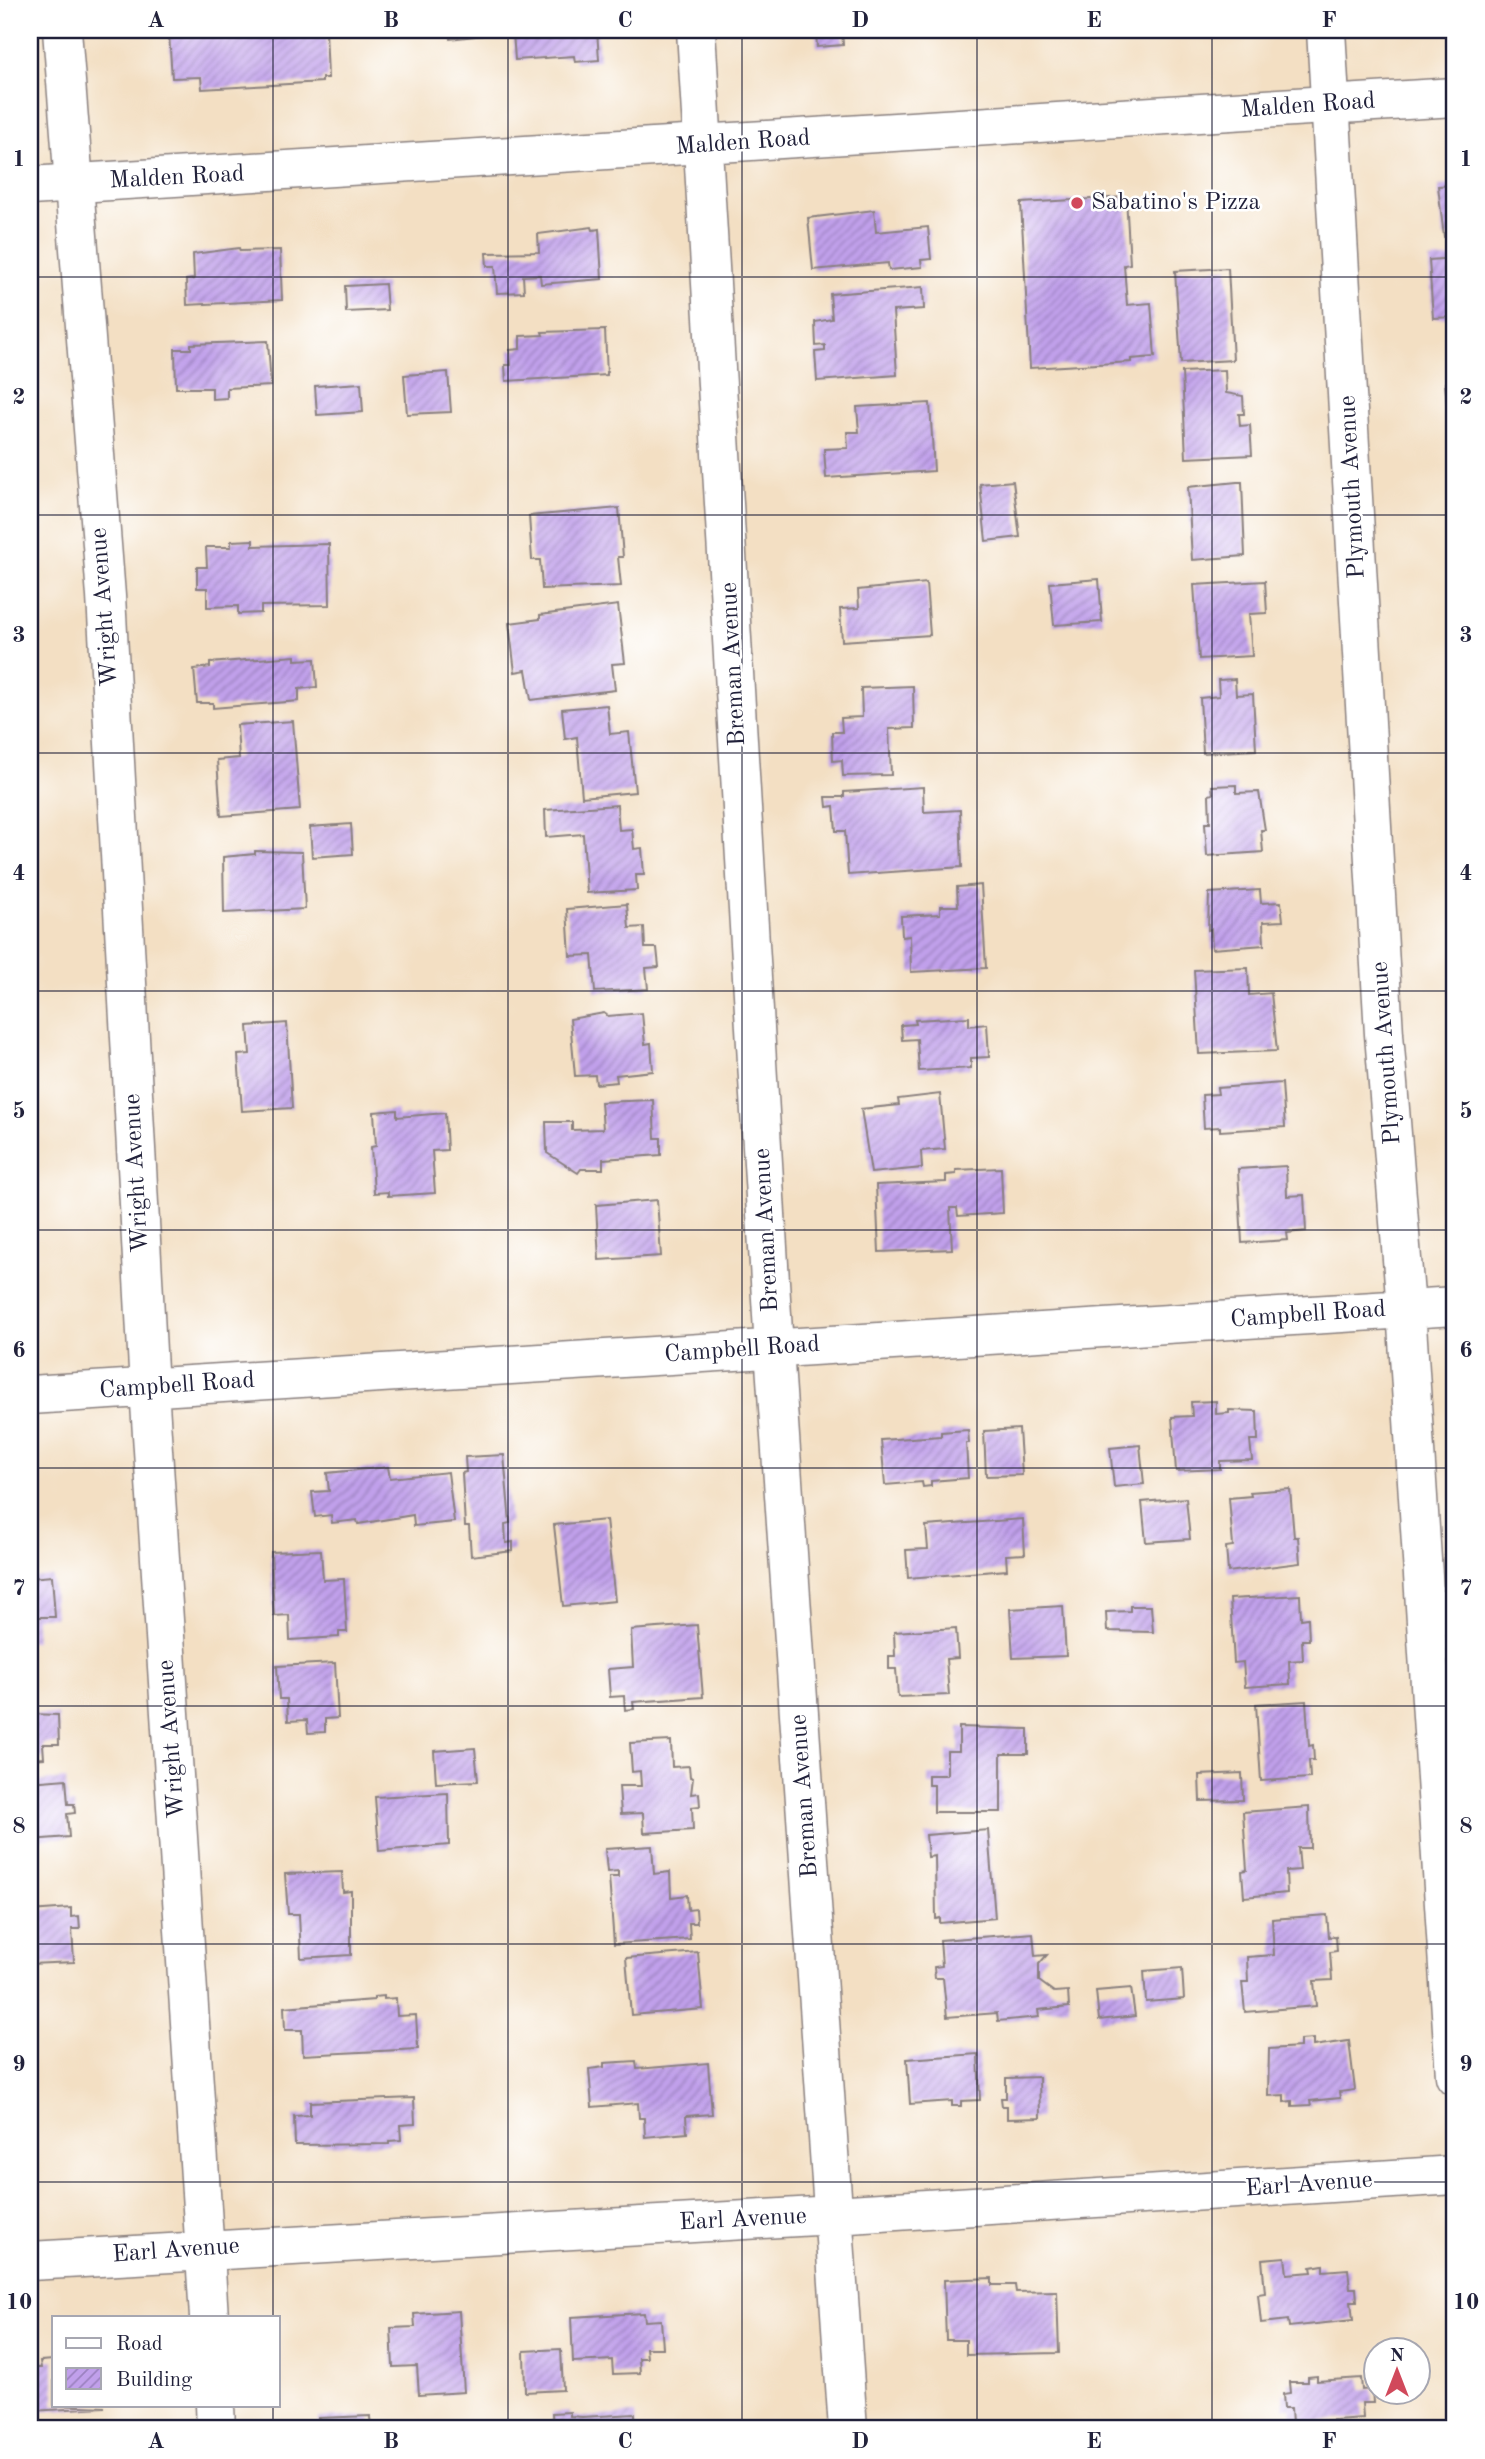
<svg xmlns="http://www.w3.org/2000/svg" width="1485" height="2459" viewBox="0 0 1485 2459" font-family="'Old Standard TT',serif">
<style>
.building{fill:url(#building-hatch)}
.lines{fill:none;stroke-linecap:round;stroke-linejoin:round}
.minor-casing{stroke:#8a807f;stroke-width:41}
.tertiary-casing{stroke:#8a807f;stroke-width:41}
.minor{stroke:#fff;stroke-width:38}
.tertiary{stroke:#fff;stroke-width:38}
.grid{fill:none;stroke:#22223b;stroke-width:2;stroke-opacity:0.55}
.poi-dot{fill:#d1495b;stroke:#fff;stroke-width:2.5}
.labels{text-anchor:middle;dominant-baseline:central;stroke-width:5;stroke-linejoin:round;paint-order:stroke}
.street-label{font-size:24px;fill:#22223b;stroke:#fff}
.poi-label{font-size:24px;fill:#22223b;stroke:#fff;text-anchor:start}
.neatline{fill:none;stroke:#22223b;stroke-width:2.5}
.grid-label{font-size:23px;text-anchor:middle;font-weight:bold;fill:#22223b}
</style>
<defs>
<pattern id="building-hatch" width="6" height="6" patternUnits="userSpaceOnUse" patternTransform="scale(1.75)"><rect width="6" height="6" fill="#c1a0eb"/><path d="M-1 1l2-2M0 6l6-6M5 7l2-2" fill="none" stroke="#9c82c0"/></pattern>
</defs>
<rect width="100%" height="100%" fill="#fff"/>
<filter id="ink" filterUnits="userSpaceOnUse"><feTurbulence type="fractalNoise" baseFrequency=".0143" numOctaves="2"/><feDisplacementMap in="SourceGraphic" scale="14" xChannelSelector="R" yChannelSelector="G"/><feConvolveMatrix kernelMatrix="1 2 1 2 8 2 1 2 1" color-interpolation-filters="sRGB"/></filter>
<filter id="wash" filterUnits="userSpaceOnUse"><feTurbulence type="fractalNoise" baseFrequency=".00686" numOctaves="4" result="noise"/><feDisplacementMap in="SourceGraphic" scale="28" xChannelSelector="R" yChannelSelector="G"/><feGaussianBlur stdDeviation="1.57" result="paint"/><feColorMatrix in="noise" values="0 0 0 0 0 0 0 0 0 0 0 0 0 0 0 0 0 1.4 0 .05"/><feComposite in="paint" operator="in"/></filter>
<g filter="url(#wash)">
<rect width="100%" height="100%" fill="#f3dfc3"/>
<g id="blocks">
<path class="building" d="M253,30H326L328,78H322V82L202,89L201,77L172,78L169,34Z
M449,30H501V33L450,39Z
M540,30H597L599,60L575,62L574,56L515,60L513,32Z
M816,30H842L843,45L817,47Z
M1452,177H1455V236L1444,237L1438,186L1453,185Z
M1126,197L1130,264L1124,265L1127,305L1151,303L1155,357L1131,359V362L1030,368L1021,203Z
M874,210L876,232L928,227L931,259L921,260L922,267L889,270L888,263L813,270L808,218Z
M592,227L593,230L599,229L602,279L541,284L540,275L523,276L524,292L497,293L495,266H487L486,253L539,252L538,234Z
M239,248L240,251L280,250L282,300L187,305L186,280L194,279L193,254Z
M1455,258V317L1433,318L1429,260Z
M1228,268L1233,360L1181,363L1175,271Z
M385,284L387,310L346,312L345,286Z
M923,287L924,309L893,311L897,375L817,381L815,352L825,351V345L816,346L815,322L832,319L830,294Z
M605,330L607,375L506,381L505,365H511L510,350L520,349V336L543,335L542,332Z
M268,341L271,386L227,388V398L212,399V388H176L175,349H191V344Z
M1225,370L1226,393L1243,396L1244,414H1239L1240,426L1250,425L1252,455L1186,458L1182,372Z
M448,372L451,412L407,414L404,375Z
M1455,382V414L1448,415L1445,383Z
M361,383L363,412L317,415L315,386Z
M930,403L934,471L826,478L824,449L848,448L847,432H859L857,407Z
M1013,481L1020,537L986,541L980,484Z
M1237,482H1242L1245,556L1192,560L1188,487Z
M619,508L623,557H618L621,586L542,589L540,560H532L529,516Z
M253,540V546L329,544L330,605L261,606V613L238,614V606L207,607V588H197V567H207L206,547H231V541Z
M1099,579L1102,622L1054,625L1050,583Z
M1265,581L1267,613L1249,614L1252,656L1199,659L1194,585Z
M926,583L930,635L842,641L840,609L859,608L858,590Z
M618,605L625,663L612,664L615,690L531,700L526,670L515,672L509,623L540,619V615Z
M295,656V660L315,659L317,687L299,689V701L213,708V703H197L194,669L210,667V663Z
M1235,679L1236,695L1253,694L1256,750L1203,753L1200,698L1219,696L1218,680Z
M913,686L914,728L889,729L891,775L843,776L842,760L833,761L832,732H842L841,718L862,717L861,688Z
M607,705L610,734L629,732L635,792L582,797L577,737L565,739L562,709Z
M293,721L300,810L221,816L217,760L239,758L237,725Z
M1236,785V793L1259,792L1265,830H1261L1263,852L1207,856L1205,823H1210L1209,795L1213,794L1212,786Z
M923,787L924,812L960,810L962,867L848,875L845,831H836L834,806L827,807L826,797H844V792Z
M617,805L619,830L632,829L634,849L642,848L644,875H636L637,890L587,893L583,834L546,837L545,810Z
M351,824L353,854L312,857L310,827Z
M255,851L302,852L305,909L224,913L223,857L255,854Z
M981,885L986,968L911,972L910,936L902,937L901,916L940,914V906H958L957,887Z
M1260,890L1261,903L1281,902L1283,921L1263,922L1264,945L1212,949L1211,929L1208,930L1209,893Z
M627,904L629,928L644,927L645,948H657L659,967L646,968L648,989L595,992L592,955L570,956L567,909Z
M1248,968L1249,995L1271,993L1277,1051L1199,1054L1194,970Z
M604,1013L608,1016L642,1013L645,1044L651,1043L653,1071L616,1075L617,1082L596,1084L595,1075L575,1076L570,1019Z
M969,1017V1026L987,1024L989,1057L971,1058V1068L919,1071L917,1039L902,1040L901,1025L916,1024L915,1020Z
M287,1023L292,1108L242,1111L238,1055L250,1054L248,1026Z
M1282,1083L1285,1127L1220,1131V1127L1204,1128L1202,1095L1218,1094L1217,1088Z
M940,1094L945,1149L921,1151L922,1168L871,1173L861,1109L899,1105L898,1099Z
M653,1100L655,1138H661V1155L603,1159V1169H581L578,1173L547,1153L546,1122H572V1130L603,1129L601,1102Z
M397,1110V1117L445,1113L447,1150L432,1151L435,1193L388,1196V1192L374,1193L371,1147L376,1146L374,1112Z
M1286,1166L1287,1196L1304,1195L1306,1231L1287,1233L1288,1240L1242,1243L1238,1169Z
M1001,1168L1003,1213L958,1216L957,1208H950L952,1249L879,1252L876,1185L946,1182V1175L956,1174V1170Z
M657,1200L661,1256L599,1260L596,1205Z
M1216,1401V1414L1229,1413V1410L1257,1411L1258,1440H1250L1252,1460L1220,1461V1469L1176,1471L1172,1417L1192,1416L1191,1402Z
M1019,1429L1022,1475L986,1476L984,1431Z
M968,1430L969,1443H966L968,1478L931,1481V1486L923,1487L922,1482L885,1485L881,1440L941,1436V1432Z
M1140,1445L1144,1484L1114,1487L1110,1448Z
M504,1455L510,1523L505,1524L506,1543L513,1542V1551L471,1556L469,1526H465L462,1473L466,1472L465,1457Z
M388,1467L390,1478L448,1472L454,1522L414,1526L413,1515L358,1524L357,1520L332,1523L331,1515L315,1517L312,1492L329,1491L327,1473Z
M1290,1489L1294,1537H1298L1300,1563L1228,1572L1226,1547L1233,1546L1229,1498L1251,1496L1250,1492Z
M1186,1498L1190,1539L1146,1542L1142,1502Z
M1023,1519L1025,1554L1006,1555L1007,1570L908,1578L906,1550L928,1549L926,1526Z
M606,1520L615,1601L563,1606L554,1525Z
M321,1550L323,1580L344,1579L347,1632H339V1637L290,1640L289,1615L274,1616L271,1552Z
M52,1576L55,1617H35L36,1641H30V1578Z
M1300,1595L1301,1619L1308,1618L1309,1640H1302L1303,1660L1289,1661L1290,1684L1245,1687L1243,1662L1234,1663L1230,1599Z
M1063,1606L1066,1656L1013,1658L1010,1609Z
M1130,1606H1151L1153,1632L1107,1631L1106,1612L1130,1611Z
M697,1625L703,1697L633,1702L634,1709L625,1710L624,1696L610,1697L608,1669L633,1667L631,1630Z
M956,1628L958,1658L946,1659L949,1695L898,1697L896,1669H889V1656H895L894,1632Z
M335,1663L338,1718L325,1719V1732L308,1733L307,1720L288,1721L287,1699H279L277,1666Z
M1306,1701L1309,1746L1313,1745L1314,1760H1309L1310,1778L1261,1781L1256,1704Z
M30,1714L58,1715L59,1744H43L44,1758L30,1759Z
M959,1727L1028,1729V1754H1001V1812H934V1785H928V1775H947V1751H959Z
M671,1741L672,1767L689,1766L690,1777L693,1778L691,1794L699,1793L700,1806L692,1807L693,1830L644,1833L643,1813L621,1814L619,1786H641L640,1771L632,1772L630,1743Z
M475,1748L478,1781L436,1783L434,1751Z
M1242,1773L1243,1800L1200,1801L1199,1775Z
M66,1779L68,1804H74L75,1813L67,1814L69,1837L30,1840V1782Z
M448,1793L449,1845L379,1851L375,1797Z
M1309,1807L1310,1848H1298L1300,1870L1286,1871L1287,1893L1244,1897L1242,1871L1247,1870L1243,1812Z
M988,1830L995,1918L940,1923V1918L936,1919L935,1856L928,1857L926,1835Z
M652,1846L654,1874L670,1872L671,1897L687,1895L688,1910L696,1909L697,1923H689L690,1939L614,1944L609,1877H618V1871L607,1872L605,1849Z
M342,1872L343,1892L351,1891V1955L301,1958L299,1914H288L285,1874Z
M71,1908V1917L79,1916L80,1929H72L74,1962L30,1964V1911Z
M1327,1915L1329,1937L1336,1936L1337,1951L1330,1952L1332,1980L1314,1981L1316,2006L1245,2012L1242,1982H1248L1247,1957L1274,1955L1272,1919Z
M1033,1933L1035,1956L1047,1955L1039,1964V1981L1054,1992L1068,1991L1069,2007L1038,2010L1039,2017L998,2021L997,2013L947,2017L943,1978H935L934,1967L942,1966L940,1940Z
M698,1952L703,2009L631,2015L626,1958Z
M1182,1968L1184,1999L1146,2002L1144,1971Z
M1131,1988L1135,2016L1099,2020L1096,1991Z
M384,1996V1999L396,1998L397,2016L416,2015L418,2049L303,2055L302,2030H285L284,2007L374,2000V1997Z
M1313,2039V2046L1349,2041L1355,2090L1339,2092L1340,2098L1310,2101L1311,2105L1292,2106V2101L1284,2102V2095L1268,2096L1269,2049L1300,2047V2040Z
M978,2054L980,2100L961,2101V2106H952V2101L910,2104L907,2059Z
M636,2061L637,2069L708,2063L712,2114L686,2116L687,2133L645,2137L644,2118H639L638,2103L592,2107L589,2069L604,2067V2063Z
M1039,2077L1040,2118L1007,2119V2106H1002L1001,2098H1006V2078Z
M414,2098L415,2124L400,2125L401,2140L389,2141V2144L295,2145L294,2116L310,2115V2102Z
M1285,2257L1287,2274L1312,2272L1311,2267L1323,2265V2271L1348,2269L1350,2288H1356L1357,2301H1351L1353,2320L1289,2327L1288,2320L1261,2323L1258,2294L1265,2293L1262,2259Z
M992,2278V2285H1015L1016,2292L1057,2291L1059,2353L966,2355V2340H946L944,2280Z
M459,2311L464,2392L419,2395L417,2366L393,2367L391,2328L415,2327L414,2314Z
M644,2313L645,2321L661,2320L663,2348H646L647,2358H639L640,2373L613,2374L612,2360L573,2362L571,2317Z
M561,2349L563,2390L525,2392L524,2351Z
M54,2360V2405L105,2407L30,2411V2368H41L40,2361Z
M1317,2376V2381L1361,2378L1362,2390L1372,2389L1373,2403H1362L1363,2418L1292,2423L1291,2408H1284L1283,2394L1290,2393L1289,2382H1308V2377Z
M570,2412V2416L582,2417L635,2414L636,2429H553L552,2413Z
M370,2416L371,2429H318V2418Z"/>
</g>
</g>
<g filter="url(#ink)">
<use href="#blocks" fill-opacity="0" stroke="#8a807f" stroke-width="2"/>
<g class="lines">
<defs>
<path id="minor" d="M62,30L106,596L149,1388L209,2317
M696,30L774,1349L848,2429
M1326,30L1384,1034L1406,1309L1455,2076
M30,1395L1455,1306
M30,2261L834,2215L1455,2175
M215,2405L216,2429"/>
<path id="tertiary" d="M30,186L1455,97"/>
</defs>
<use href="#minor" class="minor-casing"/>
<use href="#tertiary" class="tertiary-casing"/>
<use href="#minor" class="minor"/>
<use href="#tertiary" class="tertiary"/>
</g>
</g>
<path class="grid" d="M273,30V2317M508,30V2429M742,30V2429M977,30V2429M1212,30V2429M30,277H1455M30,515H1455M30,753H1455M30,991H1455M30,1230H1455M30,1468H1455M30,1706H1455M30,1944H1455M30,2182H1455M273,2405V2429"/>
<circle class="poi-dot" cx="1077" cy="203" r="7"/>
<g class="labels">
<g class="street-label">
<text transform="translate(1308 106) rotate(-4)">Malden Road</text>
<text transform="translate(743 143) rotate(-4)">Malden Road</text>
<text transform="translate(177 178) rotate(-3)">Malden Road</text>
<text transform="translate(1353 487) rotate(-93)">Plymouth Avenue</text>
<text transform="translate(105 607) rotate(-94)">Wright Avenue</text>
<text transform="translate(734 664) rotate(-93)">Breman Avenue</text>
<text transform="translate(1387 1053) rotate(-94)">Plymouth Avenue</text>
<text transform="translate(137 1173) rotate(-93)">Wright Avenue</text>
<text transform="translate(767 1230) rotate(-93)">Breman Avenue</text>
<text transform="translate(1308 1315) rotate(-4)">Campbell Road</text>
<text transform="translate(742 1350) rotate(-4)">Campbell Road</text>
<text transform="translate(177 1386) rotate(-4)">Campbell Road</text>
<text transform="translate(172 1739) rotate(-94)">Wright Avenue</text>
<text transform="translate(805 1796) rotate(-94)">Breman Avenue</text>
<text transform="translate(1309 2185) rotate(-4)">Earl Avenue</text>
<text transform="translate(743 2220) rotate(-3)">Earl Avenue</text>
<text transform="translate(176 2251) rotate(-4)">Earl Avenue</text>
</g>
<g class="poi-label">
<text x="1091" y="203">Sabatino's Pizza</text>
</g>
</g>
<rect width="1485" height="2459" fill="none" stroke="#fff" stroke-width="77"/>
<rect x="52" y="2316" width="228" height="91" fill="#ffffff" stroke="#a7a7b1" stroke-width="2"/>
<rect x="66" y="2338" width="35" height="10" fill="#ffffff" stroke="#a7a7b1" stroke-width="2"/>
<text x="116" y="2350" font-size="21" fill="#22223b">Road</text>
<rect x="66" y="2368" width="35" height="21" fill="url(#building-hatch)" stroke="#a7a7b1" stroke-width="2"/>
<text x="116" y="2386" font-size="21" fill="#22223b">Building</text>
<g transform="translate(1397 2371)"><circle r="33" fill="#ffffff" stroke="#a7a7b1" stroke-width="2"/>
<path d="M0-5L12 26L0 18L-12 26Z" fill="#d1495b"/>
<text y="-10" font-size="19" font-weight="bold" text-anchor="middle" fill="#22223b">N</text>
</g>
<rect x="38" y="38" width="1408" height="2382" class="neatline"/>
<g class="grid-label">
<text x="156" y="27">A</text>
<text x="391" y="27">B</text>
<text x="625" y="27">C</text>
<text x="860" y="27">D</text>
<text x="1094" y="27">E</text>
<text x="1329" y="27">F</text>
<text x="19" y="166">1</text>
<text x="1466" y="166">1</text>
<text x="19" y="404">2</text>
<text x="1466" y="404">2</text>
<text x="19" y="642">3</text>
<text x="1466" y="642">3</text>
<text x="19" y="880">4</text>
<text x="1466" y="880">4</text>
<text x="19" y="1118">5</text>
<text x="1466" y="1118">5</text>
<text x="19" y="1357">6</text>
<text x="1466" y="1357">6</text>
<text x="19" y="1595">7</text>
<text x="1466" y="1595">7</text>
<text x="19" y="1833">8</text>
<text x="1466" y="1833">8</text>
<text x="19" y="2071">9</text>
<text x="1466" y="2071">9</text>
<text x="19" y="2309">10</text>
<text x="1466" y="2309">10</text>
<text x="156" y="2448">A</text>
<text x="391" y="2448">B</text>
<text x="625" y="2448">C</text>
<text x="860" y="2448">D</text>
<text x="1094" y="2448">E</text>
<text x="1329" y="2448">F</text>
</g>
</svg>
